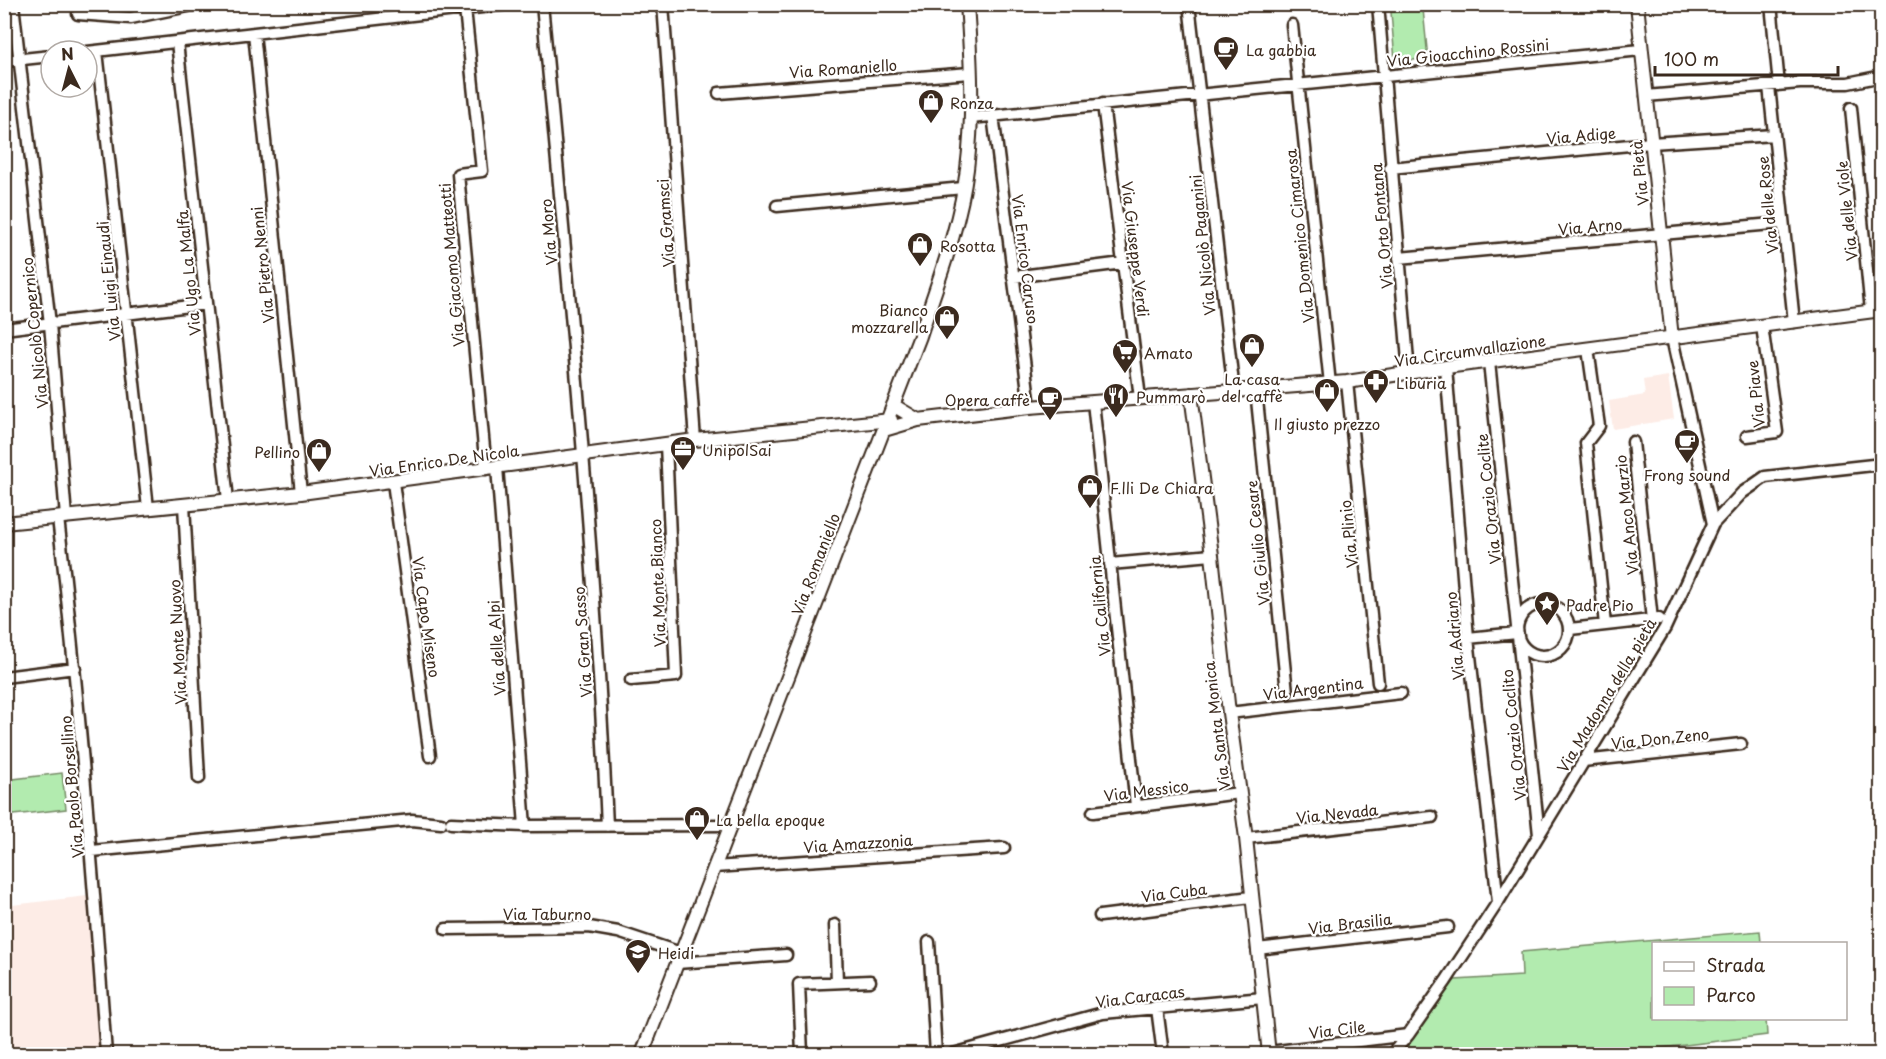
<svg xmlns="http://www.w3.org/2000/svg" width="1886" height="1059" viewBox="0 0 1886 1059" font-family="'Playpen Sans',sans-serif">
<style>
.built{fill:#fdece6}
.green{fill:#b2ebaf;stroke:#768a66;stroke-width:1.5}
.lines{fill:none;stroke-linecap:round;stroke-linejoin:round}
.minor-casing{stroke:#3b2a1e;stroke-width:15}
.tertiary-casing{stroke:#3b2a1e;stroke-width:16}
.minor{stroke:#fff;stroke-width:10}
.tertiary{stroke:#fff;stroke-width:12}
.labels{text-anchor:middle;dominant-baseline:central;stroke-width:4.5;stroke-linejoin:round;paint-order:stroke}
.poi-label{font-size:15px;fill:#3b2a1e;stroke:#fff;text-anchor:start}
.street-label{font-size:15px;fill:#3b2a1e;stroke:#fff}
</style>
<rect width="100%" height="100%" fill="#fff"/>
<filter id="ink" filterUnits="userSpaceOnUse"><feTurbulence type="fractalNoise" baseFrequency=".0167" numOctaves="2"/><feDisplacementMap in="SourceGraphic" scale="12" xChannelSelector="R" yChannelSelector="G"/><feConvolveMatrix kernelMatrix="1 2 1 2 8 2 1 2 1" color-interpolation-filters="sRGB"/></filter>
<g filter="url(#ink)">
<path class="built" d="M1668,376L1674,419L1613,429L1609,401L1645,395L1643,380Z
M87,896L101,1054H5L4,906Z"/>
<path class="green" d="M1423,9L1428,59L1395,61L1391,12Z
M62,773L66,809L5,816V780Z
M1760,931L1761,943L1654,944V1018L1766,1019L1767,1035L1612,1054H1400L1455,980L1522,976L1521,952Z"/>
<g class="lines">
<defs>
<path id="minor" d="M13,4L50,324L66,517
M542,4C568,278 595,551 607,826
M663,4L695,440
M1189,4L1234,392
M1378,4L1409,373
M1771,4L1779,85
M465,9L482,171L458,174L486,469
M78,14L131,18L198,4
M1292,25L1330,384
M254,33L301,493
M177,42L228,500
M97,51L148,508
M87,52L509,4
M4,61L51,56
M1769,86L1794,322
M719,93L970,73
M1646,96L1800,83H1848L1882,76
M1103,104L1140,398
M1851,108L1871,311
M993,115L1030,407
M971,118L1641,50
M1390,168L1651,143L1774,135
M777,206L963,188
M1399,258L1783,223
M1013,277L1123,263
M4,329L206,304
M1588,349L1599,426L1586,443L1605,625
M1489,362L1539,835
M1446,367L1468,638L1498,902
M1347,382L1378,683
M1256,390L1287,692
M1093,402L1136,806
M1747,436L1777,432L1762,326
M1633,442L1652,620
M497,467L525,826
M393,482L430,756
M184,505L199,778
M58,518C79,696 93,875 106,1054
M1713,524L1742,493L1765,477L1882,464
M1110,564L1212,555
M1517 630a26 26 0 1 1 52 0a26 26 0 1 1-52 0Z
M1570,629L1659,619
M1468,638L1517,633
M4,677L75,668
M631,680L676,676L666,444
M1229,713L1401,693
M1583,761L1741,744
M1093,812L1239,793
M451,823L525,826L730,825
M1246,838L1432,817
M92,851L412,820L441,823
M714,867L1004,848
M1100,916L1251,897
M835,925L837,982
M446,929L589,927L618,932L681,953
M929,942L936,1054
M1257,949L1448,927
M677,963L786,955
M1157,1008L1163,1054
M1269,1052L1408,1035
M802,1054L799,984L870,981
M953,1054L1103,1013L1263,998
M1392,1054L1408,1035L1446,981L1498,902L1665,628L1713,524L1672,338"/>
<path id="tertiary" d="M1637,4L1672,338
M1191,394L1212,555L1229,713L1246,838L1269,1054
M893,405L918,420
M884,430L918,420L1030,407L1347,382L1446,367L1882,310
M4,523L301,493L695,440L891,420
M642,1054L920,336C938,281 960,226 967,169C974,115 971,59 967,4"/>
</defs>
<use href="#minor" class="minor-casing"/>
<use href="#tertiary" class="tertiary-casing"/>
<use href="#minor" class="minor"/>
<use href="#tertiary" class="tertiary"/>
</g>
</g>
<defs>
<symbol id="cafe-pin" viewBox="-11 -11 22 30"><path d="M0 17L-7.5 6A9.5 9.5 0 1 1 7.5 6Z" fill="#3b2a1e" stroke="#fff"/><path d="M-5.5-4.5H6V0H3Q3 3.5 0 3.5H-2.5Q-5.5 3.5-5.5 0ZM3-3.2v2h1.7v-2ZM-6 4.5H4V6H-6Z" fill="#fff"/></symbol>
<symbol id="shop-pin" viewBox="-11 -11 22 30"><path d="M0 17L-7.5 6A9.5 9.5 0 1 1 7.5 6Z" fill="#3b2a1e" stroke="#fff"/><path d="M-5-2.5h2.3a2.7 3.5 0 0 1 5.4 0H5L5.5 6h-11ZM-1.5-2.5h3a1.5 2.3 0 0 0-3 0Z" fill="#fff"/></symbol>
<symbol id="supermarket-pin" viewBox="-11 -11 22 30"><path d="M0 17L-7.5 6A9.5 9.5 0 1 1 7.5 6Z" fill="#3b2a1e" stroke="#fff"/><path d="M-6-5.5h2.5l.6 2H6L4.5 2H-2.5L-4.4-4H-6ZM-1.5 3.2a1.3 1.3 0 1 0 .1 0ZM3 3.2a1.3 1.3 0 1 0 .1 0Z" fill="#fff"/></symbol>
<symbol id="pharmacy-pin" viewBox="-11 -11 22 30"><path d="M0 17L-7.5 6A9.5 9.5 0 1 1 7.5 6Z" fill="#3b2a1e" stroke="#fff"/><path d="M-2-6h4v4h4v4h-4v4h-4v-4h-4v-4h4Z" fill="#fff"/></symbol>
<symbol id="restaurant-pin" viewBox="-11 -11 22 30"><path d="M0 17L-7.5 6A9.5 9.5 0 1 1 7.5 6Z" fill="#3b2a1e" stroke="#fff"/><path d="M-5-6h1v4h1v-4h1v4h1v-4h1v5L-1.5 .5V6h-2V.5L-5-1ZM5-6V6H3V1.5H1.5Q1.5-4 5-6Z" fill="#fff"/></symbol>
<symbol id="office-pin" viewBox="-11 -11 22 30"><path d="M0 17L-7.5 6A9.5 9.5 0 1 1 7.5 6Z" fill="#3b2a1e" stroke="#fff"/><path d="M-6-3h4V-5.5h4V-3h4V5H-6ZM-1-4.5V-3h2v-1.5ZM-6 0V1H6V0Z" fill="#fff"/></symbol>
<symbol id="sight-pin" viewBox="-11 -11 22 30"><path d="M0 17L-7.5 6A9.5 9.5 0 1 1 7.5 6Z" fill="#3b2a1e" stroke="#fff"/><path d="M0-6L1.8-2.2L6-1.7L2.9 1.2L3.7 5.4L0 3.3L-3.7 5.4L-2.9 1.2L-6-1.7L-1.8-2.2Z" fill="#fff"/></symbol>
<symbol id="school-pin" viewBox="-11 -11 22 30"><path d="M0 17L-7.5 6A9.5 9.5 0 1 1 7.5 6Z" fill="#3b2a1e" stroke="#fff"/><path d="M0-5L7-2L0 1L-7-2ZM-4 1L0 2.5L4 1V4Q0 6-4 4Z" fill="#fff"/></symbol>
</defs>
<g fill-rule="evenodd">
<use href="#cafe-pin" x="1211" y="34" width="30" height="40"/>
<use href="#shop-pin" x="916" y="87" width="30" height="40"/>
<use href="#shop-pin" x="905" y="230" width="30" height="40"/>
<use href="#shop-pin" x="932" y="303" width="30" height="40"/>
<use href="#shop-pin" x="1237" y="331" width="30" height="40"/>
<use href="#supermarket-pin" x="1110" y="337" width="30" height="40"/>
<use href="#pharmacy-pin" x="1361" y="367" width="30" height="40"/>
<use href="#shop-pin" x="1312" y="376" width="30" height="40"/>
<use href="#restaurant-pin" x="1101" y="381" width="30" height="40"/>
<use href="#cafe-pin" x="1035" y="384" width="30" height="40"/>
<use href="#cafe-pin" x="1672" y="427" width="30" height="40"/>
<use href="#office-pin" x="668" y="434" width="30" height="40"/>
<use href="#shop-pin" x="304" y="436" width="30" height="40"/>
<use href="#shop-pin" x="1075" y="472" width="30" height="40"/>
<use href="#sight-pin" x="1532" y="589" width="30" height="40"/>
<use href="#shop-pin" x="682" y="804" width="30" height="40"/>
<use href="#school-pin" x="623" y="937" width="30" height="40"/>
</g>
<g class="labels">
<g class="poi-label">
<text x="1246" y="49">La gabbia</text>
<text x="950" y="102">Ronza</text>
<text x="940" y="245">Rosotta</text>
<text x="928" y="309" text-anchor="end">Bianco<tspan x="928" dy="17">mozzarella</tspan></text>
<text x="1144" y="352">Amato</text>
<text x="1252" y="378" text-anchor="middle">La casa<tspan x="1252" dy="17">del caffè</tspan></text>
<text x="1396" y="382">Liburia</text>
<text x="1136" y="396">Pummarò</text>
<text x="1030" y="399" text-anchor="end">Opera caffè</text>
<text x="1327" y="423" text-anchor="middle">Il giusto prezzo</text>
<text x="702" y="449">UnipolSai</text>
<text x="300" y="451" text-anchor="end">Pellino</text>
<text x="1687" y="474" text-anchor="middle">Frong sound</text>
<text x="1110" y="487">F.lli De Chiara</text>
<text x="1566" y="604">Padre Pio</text>
<text x="716" y="819">La bella epoque</text>
<text x="658" y="952">Heidi</text>
</g>
<g class="street-label">
<text transform="translate(1468 52) rotate(-6)">Via Gioacchino Rossini</text>
<text transform="translate(843 68) rotate(-4)">Via Romaniello</text>
<text transform="translate(1581 135) rotate(-5)">Via Adige</text>
<text transform="translate(1639 173) rotate(-96)">Via Pietà</text>
<text transform="translate(1767 205) rotate(-96)">Via delle Rose</text>
<text transform="translate(1846 211) rotate(-96)">Via delle Viole</text>
<text transform="translate(665 223) rotate(-94)">Via Gramsci</text>
<text transform="translate(1381 226) rotate(-95)">Via Orto Fontana</text>
<text transform="translate(1590 226) rotate(-5)">Via Arno</text>
<text transform="translate(548 232) rotate(-95)">Via Moro</text>
<text transform="translate(1299 236) rotate(-96)">Via Domenico Cimarosa</text>
<text transform="translate(1202 245) rotate(-96)">Via Nicolò Paganini</text>
<text transform="translate(1136 249) rotate(83)">Via Giuseppe Verdi</text>
<text transform="translate(1026 259) rotate(83)">Via Enrico Caruso</text>
<text transform="translate(262 265) rotate(-96)">Via Pietro Nenni</text>
<text transform="translate(451 265) rotate(-95)">Via Giacomo Matteotti</text>
<text transform="translate(188 273) rotate(-96)">Via Ugo La Malfa</text>
<text transform="translate(108 281) rotate(-96)">Via Luigi Einaudi</text>
<text transform="translate(34 333) rotate(-96)">Via Nicolò Copernico</text>
<text transform="translate(1470 350) rotate(-8)">Via Circumvallazione</text>
<text transform="translate(1755 394) rotate(-96)">Via Piave</text>
<text transform="translate(444 460) rotate(-8)">Via Enrico De Nicola</text>
<text transform="translate(1488 499) rotate(-96)">Via Orazio Coclite</text>
<text transform="translate(1626 515) rotate(-96)">Via Anco Marzio</text>
<text transform="translate(1348 534) rotate(-96)">Via Plinio</text>
<text transform="translate(1257 543) rotate(-96)">Via Giulio Cesare</text>
<text transform="translate(815 564) rotate(-69)">Via Romaniello</text>
<text transform="translate(657 583) rotate(-92)">Via Monte Bianco</text>
<text transform="translate(1099 606) rotate(-96)">Via California</text>
<text transform="translate(427 617) rotate(82)">Via Capo Miseno</text>
<text transform="translate(1454 636) rotate(-95)">Via Adriano</text>
<text transform="translate(177 642) rotate(-93)">Via Monte Nuovo</text>
<text transform="translate(582 642) rotate(-94)">Via Gran Sasso</text>
<text transform="translate(496 648) rotate(-94)">Via delle Alpi</text>
<text transform="translate(1313 688) rotate(-7)">Via Argentina</text>
<text transform="translate(1606 695) rotate(-59)">Via Madonna della pietà</text>
<text transform="translate(1216 726) rotate(-97)">Via Santa Monica</text>
<text transform="translate(1513 735) rotate(-96)">Via Orazio Coclito</text>
<text transform="translate(1660 738) rotate(-6)">Via Don Zeno</text>
<text transform="translate(71 787) rotate(-95)">Via Paolo Borsellino</text>
<text transform="translate(1146 790) rotate(-7)">Via Messico</text>
<text transform="translate(1337 813) rotate(-6)">Via Nevada</text>
<text transform="translate(858 843) rotate(-4)">Via Amazzonia</text>
<text transform="translate(1174 892) rotate(-7)">Via Cuba</text>
<text x="547" y="913">Via Taburno</text>
<text transform="translate(1350 923) rotate(-7)">Via Brasilia</text>
<text transform="translate(1140 996) rotate(-7)">Via Caracas</text>
<text transform="translate(1337 1029) rotate(-7)">Via Cile</text>
</g>
</g>
<rect width="1886" height="1059" fill="none" stroke="#fff" stroke-width="24"/>
<rect x="12" y="12" width="1862" height="1035" fill="none" stroke="#3b2a1e" stroke-width="2" filter="url(#ink)"/>
<rect x="1652" y="942" width="195" height="78" fill="#ffffff" stroke="#b1aaa5" stroke-width="1.5"/>
<rect x="1664" y="962" width="30" height="9" fill="#ffffff" stroke="#b1aaa5" stroke-width="1.5"/>
<text x="1706" y="972" font-size="18" fill="#3b2a1e">Strada</text>
<rect x="1664" y="987" width="30" height="18" fill="#b2ebaf" stroke="#b1aaa5" stroke-width="1.5"/>
<text x="1706" y="1002" font-size="18" fill="#3b2a1e">Parco</text>
<g transform="translate(69 69) rotate(354)"><circle r="28" fill="#ffffff" stroke="#b1aaa5" stroke-width="1.5"/>
<path d="M0-4.5L10 22L0 15L-10 22Z" fill="#3b2a1e"/>
<text y="-9" font-size="16" font-weight="bold" text-anchor="middle" fill="#3b2a1e">N</text>
</g>
<path d="M1655 66v9h183v-9" fill="none" stroke="#3b2a1e" stroke-width="3"/>
<text x="1664" y="66" font-size="18" fill="#3b2a1e" stroke="#ffffff" stroke-width="4.5" paint-order="stroke">100 m</text>
</svg>
